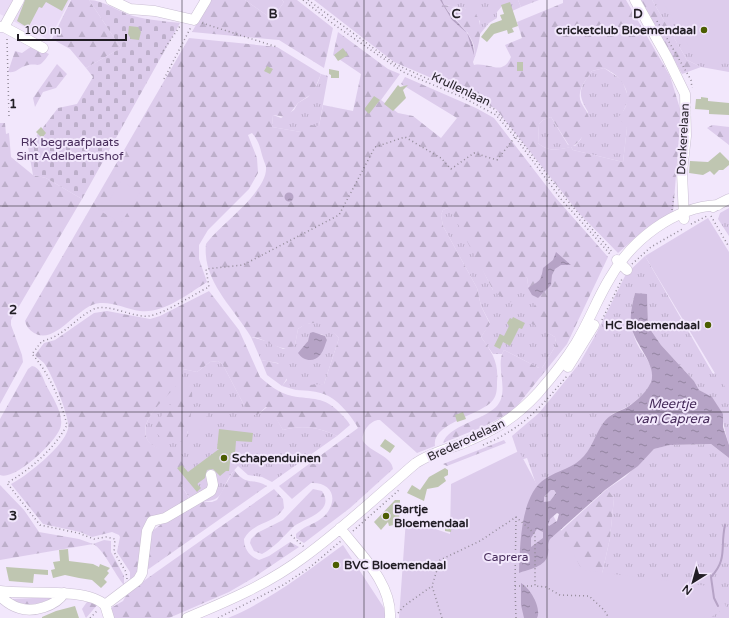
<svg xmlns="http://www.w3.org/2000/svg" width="729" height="618" viewBox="0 0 729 618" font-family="'Varela Round',sans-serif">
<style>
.built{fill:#e9daf6}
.grass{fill:url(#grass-tufts);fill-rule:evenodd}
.forest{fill:url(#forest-firs);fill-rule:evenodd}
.cemetery{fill:url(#cemetery-stones)}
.green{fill:#ddccec}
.water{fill:url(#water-ripples);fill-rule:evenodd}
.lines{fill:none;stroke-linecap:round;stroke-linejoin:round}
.stream{stroke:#b6a3c6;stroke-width:2}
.building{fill:#bfc6b1}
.minor-casing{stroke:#cabfd3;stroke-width:11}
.path{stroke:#938b99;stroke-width:1.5;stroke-dasharray:1 3;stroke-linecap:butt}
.minor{stroke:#fff;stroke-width:10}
.grid{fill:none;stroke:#221e25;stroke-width:1;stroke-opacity:0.55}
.poi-dot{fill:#4c5e01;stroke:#f2e7fc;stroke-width:1.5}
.labels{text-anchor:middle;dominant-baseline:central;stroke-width:4;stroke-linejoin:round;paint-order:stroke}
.poi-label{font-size:12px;font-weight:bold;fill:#221e25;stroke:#f2e7fc;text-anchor:start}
.street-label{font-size:12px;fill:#221e25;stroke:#f2e7fc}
.park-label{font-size:12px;fill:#482d5c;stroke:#f2e7fc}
.water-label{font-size:13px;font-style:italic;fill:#462b5a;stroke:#f2e7fc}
.grid-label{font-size:13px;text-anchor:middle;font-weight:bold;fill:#221e25;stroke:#f2e7fc;stroke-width:4;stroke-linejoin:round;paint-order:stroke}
</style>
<defs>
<pattern id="grass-tufts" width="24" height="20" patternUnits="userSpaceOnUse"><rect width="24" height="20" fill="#ddccec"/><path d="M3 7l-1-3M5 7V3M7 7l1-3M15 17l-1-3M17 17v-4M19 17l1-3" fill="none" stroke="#bdafca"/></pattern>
<pattern id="forest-firs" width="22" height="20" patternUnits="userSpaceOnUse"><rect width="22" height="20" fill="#ddccec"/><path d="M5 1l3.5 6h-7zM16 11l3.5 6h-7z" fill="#bdafca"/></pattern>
<pattern id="cemetery-stones" width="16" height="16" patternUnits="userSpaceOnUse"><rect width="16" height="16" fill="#ddccec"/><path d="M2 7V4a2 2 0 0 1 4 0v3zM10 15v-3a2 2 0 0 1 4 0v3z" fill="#bdafca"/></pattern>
<pattern id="water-ripples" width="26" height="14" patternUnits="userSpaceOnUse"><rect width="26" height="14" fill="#b6a3c6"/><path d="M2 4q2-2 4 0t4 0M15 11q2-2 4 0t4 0" fill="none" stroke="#9484a1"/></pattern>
</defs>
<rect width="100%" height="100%" fill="#f2e7fc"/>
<path class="built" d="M0,0H70L49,40L0,14Z"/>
<path class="grass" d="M442,0H518L521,7L510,12L502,6L497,12V18L489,23L480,34V21L465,8L444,5Z
M652,0H729V72L701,67L687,60Z
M604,68L622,80L629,99L622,114L627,128L623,162L573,150L571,147C558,150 548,152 538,143L539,124L543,120L551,117L568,145L575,146L581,139L588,112C577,94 579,88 592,71Z
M321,74L328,76L319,126L301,132L272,127L273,115L281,118L294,110L298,103L308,97L317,85Z
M447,208C462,220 482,271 493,290L524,280L527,277C528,287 529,293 538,298L545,331L555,337L556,345L542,368H539L504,350L502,354H493L481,337L490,323L481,306L477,288L443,226L441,215L443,210Z
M729,208V236L718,219L720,213Z
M645,256L713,374L729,366V445C720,417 726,407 699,390L694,381L661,345L652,332L648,323L647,295L635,293C629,313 629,330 640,349C645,356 652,365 652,373C654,387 636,402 625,408C620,411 613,412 609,417C595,430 592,454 576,464C562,473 548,475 537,487L527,458L520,460L512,436L539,413L579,364L595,336L626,274Z
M318,322L329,327L339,338L324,384L296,390L282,386L287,380L278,363L261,360L251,337L266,341L283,349L295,345L298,329L305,324ZM321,334L325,336L327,340L325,343L305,346L310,337Z
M218,361L223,365L244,405L260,413L267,407H270L283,430C302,425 319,427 337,436L272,482L262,477L248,475L238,466C216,488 232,503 192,502L181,485L191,468C182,449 158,455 148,441C134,417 178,392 183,369L197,372L210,362ZM191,408L188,432L184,439L175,443Z
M711,444L729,458V618H630L602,574L610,538L614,498L607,489L625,477L654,449L670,445Z"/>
<path class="forest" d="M71,0H89L121,48L86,68L70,49L52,39Z
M210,0H245L272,19L284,2L282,0H297L333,28L324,68L279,40L192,32Z
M314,0H440L452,20L468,33L474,54C478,37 453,20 444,5C453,7 464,6 472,11C487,20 478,49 473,62L474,65C490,62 502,77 511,57L505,45L522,38L517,22L563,3V0H626L670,76L681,112L673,213L634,239L618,253L578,212L496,109L462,91L394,62ZM604,68C625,77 637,100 618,117L627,128L623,162L573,150L571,147C576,145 579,141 582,137C600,111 577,110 580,93C581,85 588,77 592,71ZM551,117L570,147C558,150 548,152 538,143L539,124L543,120Z
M518,0H539L521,7Z
M641,0H652L687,60L701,67L682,74Z
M338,32L388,69L400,74L381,100L398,113L413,116L441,138L457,118L401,84L405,77L476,108L494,118L555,197L608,257L567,344L517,406C495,425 468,432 443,443C448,426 483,420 496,407C511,392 494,366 504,350L539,368H542L556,345L555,337L527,321L538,298C529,293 528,287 527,277L511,302L508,303L493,290L453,215L447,208L443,210L441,215L443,226L477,288L481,306L490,324L481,337C492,352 499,363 497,382C497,388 497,395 493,400C482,415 431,423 435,446L417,453L380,420C371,419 361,432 363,441C370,452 392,456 393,469L350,508L304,543L296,538V534C306,524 322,523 329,510C338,494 328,482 311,483L292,499L279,486L358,428C355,422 351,417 347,412C331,393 320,391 296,390L308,385L324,384L339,338C327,325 314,317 298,329L295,345C280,355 267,338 251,337C234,308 202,281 206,244C220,224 268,192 266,167C265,163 263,159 262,155C260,146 258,140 252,133L248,135L257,158L258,173L249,189L208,230L199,245V259L207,282C188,294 163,314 140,311C127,309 113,302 100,303C78,304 56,346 34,333C29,330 26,326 25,321L189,38L277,47L321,74L313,93L298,103L287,117L273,115L272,127L301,132L303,124L319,126L323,105L353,111L361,74L333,55Z
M32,46L49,54C37,72 39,61 25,66C18,68 17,73 8,72L15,51L22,53Z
M57,64L67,74L56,88L43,92L35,107L33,98Z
M0,123H5L6,134L9,133L11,157L33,175L46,178L82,199L11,320V325L22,355L23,362L0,404Z
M712,125L729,127V145L707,128Z
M209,291L239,330L260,377C270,386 279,393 292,396C313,400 324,396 340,413C344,417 348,421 350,425L337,436C319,427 302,425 283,430L269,407H266L257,415H253L244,405L223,365L218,361L210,362L197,372L183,369C182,375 181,380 178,384C168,397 132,424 150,443C159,452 175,450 185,458C189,461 190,467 194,470L190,483L186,480L181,485L189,498L154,523L138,577L130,583V572L117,552L120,537L119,535L112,532L92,537L80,532L43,524L11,484C27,476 64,446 68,429C71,419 51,372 44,363C41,360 37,358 35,355L44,343L55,340L94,313L107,311L150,319L160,316Z
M261,360C277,363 298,365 282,386L267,375Z
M32,366C40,367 43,378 46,385C52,396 63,413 61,425C60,439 14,482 0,475V419L28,369Z
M187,389L192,392C193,402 190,431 185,439C181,443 175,444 170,442C162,440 157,435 154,428L156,423L179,394Z
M504,440L506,443L447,466L443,464Z
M234,470C247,487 252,477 267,486L143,573L152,531L192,502H212L217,500Z
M0,485L24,510L39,532L79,539L93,544L104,540L111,541V552L124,576V585C115,575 103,548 93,544L0,560Z
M274,489L283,499L284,508C275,524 252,522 244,539C244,549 249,556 259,560L269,556L290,542L299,547L253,578L229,592L169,618H114L111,608L123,601L128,592Z
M313,489L322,491C336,512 304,518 293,527C283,537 275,547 262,554L254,551L250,543L251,539L257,533L283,520Z
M607,489L614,498L610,538L602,574L486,599Z
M551,490H554L556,493L550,501L544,502V497Z
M55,597C40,604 27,608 11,599Z
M89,599L98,604L86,618L82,609Z
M724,602L726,607L710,618H702Z"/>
<path class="cemetery" d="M89,0C104,0 118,12 133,16C148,20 164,21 180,23L82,199L46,178L33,175L28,147L58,108L77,104L93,77L86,68L121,48Z"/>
<path class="green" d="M245,0H282L284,2L272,19Z
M662,0H729V64L697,60Z
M121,181L140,192L121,223L102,212Z
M708,218L729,252V393L717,374L716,375L645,256Z
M197,406L209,412L197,435L185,429Z
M519,451L582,570L724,588V602L702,618H399L406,519L450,534L451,484Z
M343,545L386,611L385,618H228C271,600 306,572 343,545Z
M729,608V618H715Z"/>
<path class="water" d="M440,0H442C450,22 475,30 474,55L467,33L452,20Z
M284.5 197a4.5 4.5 0 1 1 9 0a4.5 4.5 0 1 1-9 0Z
M556,252L571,265H561L555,269L552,275L551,285L538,298L532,295L528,288C540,280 541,282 543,268L553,260Z
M635,293L647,294L648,323L652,332L661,345L694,381L699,390L712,397L723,414V427L729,445V458L711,444L670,445L654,449L638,466L605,490L550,539C547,544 549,548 548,554C546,567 529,569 519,573C520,547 520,495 545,479C558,470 574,468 584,456C594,445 598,425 610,416C614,413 619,411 624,409C633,404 645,394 650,384C659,367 636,346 632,329C629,316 632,305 635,293ZM551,490H554L556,493L550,501L544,502V497ZM557,513L559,514L557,521L549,526L548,525L550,519ZM537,529L543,532V538L531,547V538Z
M313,332L325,336L327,340C325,344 324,351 320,355C314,363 303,361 298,353L308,341L310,333Z
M521,583C530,588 542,608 537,618H524L521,605Z"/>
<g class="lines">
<path class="stream" d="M718,606L714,598L711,577C728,559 720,547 725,525"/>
</g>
<path class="building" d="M25,0H68L62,11L46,2L42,8L39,7L28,28L17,21Z
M510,2L518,26L512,28L514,32L508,34L507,30L494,34L487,42L481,37L491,24L502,20L500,15L504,14L501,5Z
M129,26L138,27L141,32L139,40L131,39L128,34Z
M343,48L348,55L338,61L334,55Z
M517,62H523V71H517Z
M267,66L273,69L270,74L264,71Z
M329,69L339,71V78H331V75L329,74Z
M398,85L400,87L408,85L403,90L406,98L393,111L384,104Z
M374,96L380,100L369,114L365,110V108Z
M701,97L708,98V101L729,103V115L709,114V110L695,109L696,99H701Z
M41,127L46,133L42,138L36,132Z
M720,152L729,161V165L723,170H719L714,175L710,171L703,175L689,173L690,161L708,162Z
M513,317L525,323L522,329L519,328L510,346L503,342L500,349L494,346L500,334L504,336L509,326L507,323L510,318L512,319Z
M463,412L466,419L457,422L455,415Z
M219,429L253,433L252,442L236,441L235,454L231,453L229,471H226L220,476L213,469L207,470L205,478L197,484L201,488L197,492L177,468L182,465L188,472L219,449H217Z
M385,439L395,446L390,453L380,446Z
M445,468L448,470V475L444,477L446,481L438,487L427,489L424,501L407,493L412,485L420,490L429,477Z
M395,500H400L399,524L389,526L388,522L381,530L374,522Z
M445,525H452L451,532L445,531Z
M68,549L69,561L93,564L99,567L100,564L110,568L107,571L109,573L104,579L107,582L101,588L92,580L79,578L65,575L53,578L51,570L55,569L53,562L60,561L59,550Z
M6,567L48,570V575L34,574L33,583L9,581Z
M75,606L79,618H42V617L56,611Z"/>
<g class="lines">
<defs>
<path id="minor" d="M111,0L130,9L155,11L194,20L206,0
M635,0L667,57L685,94L686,136L682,172L684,219
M0,27H4L43,48
M4,27L19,0
M713,207L729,199
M617,260L627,270
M568,367L594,325
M340,528C360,554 392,583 390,618
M0,591C26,595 86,587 105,605L109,618
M0,596C5,601 12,606 19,608C33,613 56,606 64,593
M105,605L138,580L142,573L147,531L152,521L165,518L211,491L213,485L211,475
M187,618C228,601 268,584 304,557C333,536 360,512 387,488C397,480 406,471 416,463C429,454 446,449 461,444C493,431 514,419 538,393C552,377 565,361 576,343C589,322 597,299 610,278C631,241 673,207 718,205"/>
</defs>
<use href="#minor" class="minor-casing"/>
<path class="path" d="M303,0L336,26L403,72L464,98L496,115L515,137L561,199L610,254
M308,0L395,64L494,109L511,128L566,199L613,253
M657,21L691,80L692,88
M202,23L277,47
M7,39L9,117
M161,54L180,26
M164,79L191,27
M672,210L674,195
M711,216L729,247
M691,224L707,216
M632,264L651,247L684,228
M602,320L623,277
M483,445C522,429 540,408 567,376
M353,531L400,489
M291,535L304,547
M127,579L126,572L114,552L115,539L106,537L94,539L78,533L40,525L7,483C31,469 54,449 67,425C61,401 49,373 32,354L42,341C65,336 75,318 94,309C109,303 133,318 149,316C164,314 194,294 209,287L206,269L243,265L339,215L375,147L405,137L441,158L451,169L474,153L497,160L515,137
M515,586L516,517
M398,613L404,606L432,586
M90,618L97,611
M218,618L283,585L309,568L341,541
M442,618L432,586L440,560L480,541L516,517L535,534V586L546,587L560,595L589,596L604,610L609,618
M516,618L515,586H535"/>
<use href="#minor" class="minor"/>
</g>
<path class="grid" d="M182,0V618M364,0V618M547,0V618M0,206H729M0,412H729"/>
<g class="poi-dot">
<circle cx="704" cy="30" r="4"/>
<circle cx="708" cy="325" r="4"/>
<circle cx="224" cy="458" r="4"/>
<circle cx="386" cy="516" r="4"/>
<circle cx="336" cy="565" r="4"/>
</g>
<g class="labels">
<g class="poi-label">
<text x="696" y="30" text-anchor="end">cricketclub Bloemendaal</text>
<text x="700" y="325" text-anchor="end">HC Bloemendaal</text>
<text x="232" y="458">Schapenduinen</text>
<text x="394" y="509">Bartje<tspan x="394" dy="14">Bloemendaal</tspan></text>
<text x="344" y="565">BVC Bloemendaal</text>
</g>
<g class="street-label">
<text transform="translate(461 89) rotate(25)">Krullenlaan</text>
<text transform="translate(683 139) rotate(-87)">Donkerelaan</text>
<text transform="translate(466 440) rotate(-25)">Brederodelaan</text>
</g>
<g class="park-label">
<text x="70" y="142">RK begraafplaats<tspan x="70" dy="14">Sint Adelbertushof</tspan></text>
<text x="506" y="557">Caprera</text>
</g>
<g class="water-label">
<text x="672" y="404">Meertje<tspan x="672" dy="15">van Caprera</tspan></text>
</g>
</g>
<g class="grid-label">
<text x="273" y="18">B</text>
<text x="456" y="18">C</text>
<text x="638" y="18">D</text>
<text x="13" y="108">1</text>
<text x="13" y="314">2</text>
<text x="13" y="520">3</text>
</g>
<g transform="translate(693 582) rotate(217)" stroke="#f2e7fc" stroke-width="3" paint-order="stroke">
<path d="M0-3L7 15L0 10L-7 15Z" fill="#221e25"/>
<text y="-6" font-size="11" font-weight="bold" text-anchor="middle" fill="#221e25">N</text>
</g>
<path d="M18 34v6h108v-6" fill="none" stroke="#221e25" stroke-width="2"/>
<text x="24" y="34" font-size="12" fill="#221e25" stroke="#f2e7fc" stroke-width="3" paint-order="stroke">100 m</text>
</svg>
